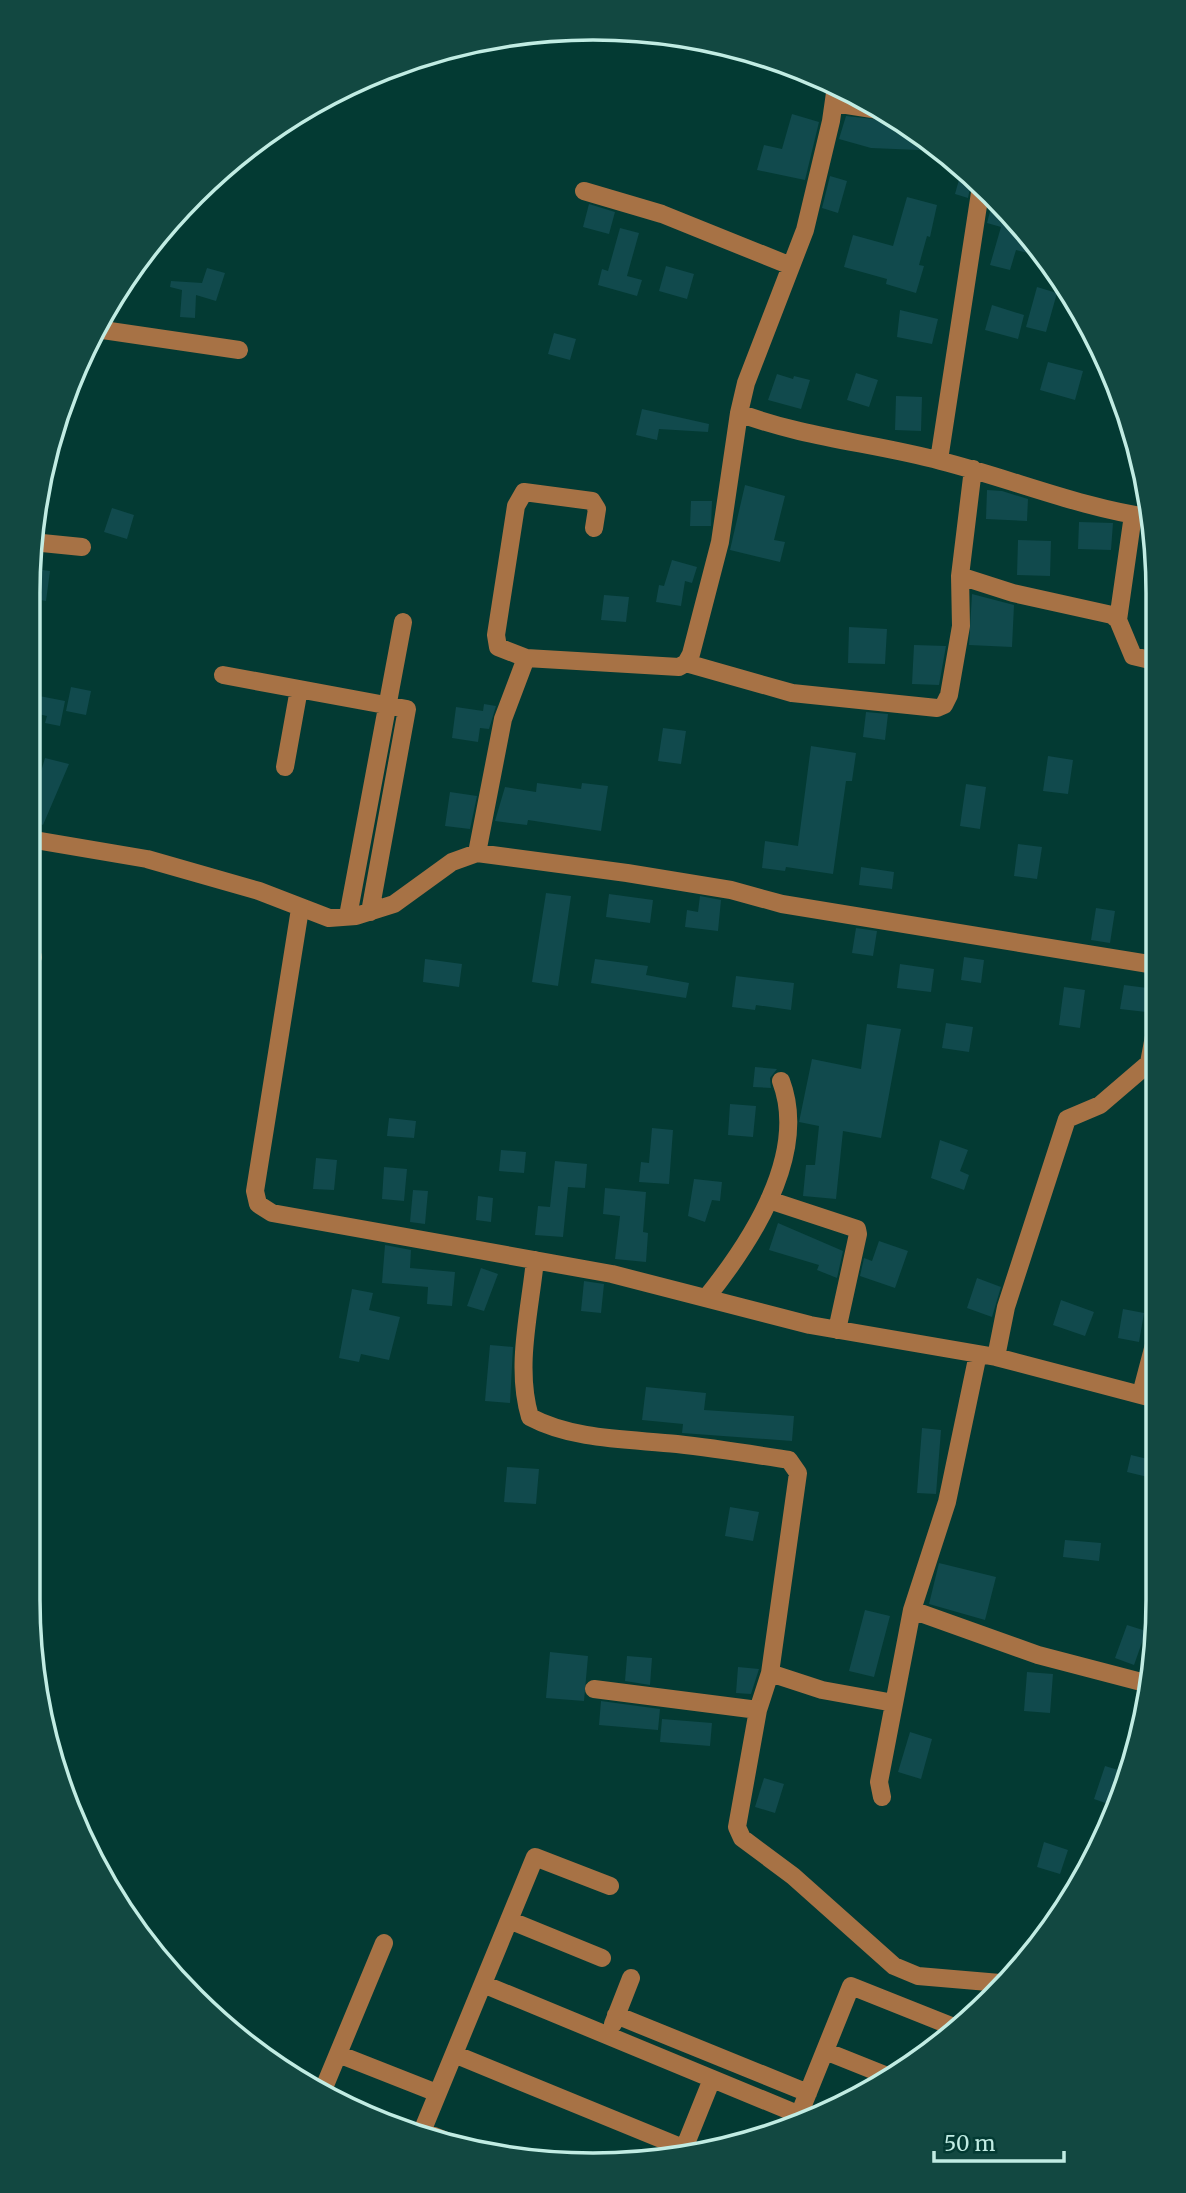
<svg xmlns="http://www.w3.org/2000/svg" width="1186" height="2193" viewBox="0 0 1186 2193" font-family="Merriweather,serif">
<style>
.building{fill:#114a4d}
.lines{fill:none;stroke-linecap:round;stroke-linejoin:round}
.minor{stroke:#a77245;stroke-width:18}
.rim{fill:none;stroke:#c1ece3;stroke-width:3.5}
</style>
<rect width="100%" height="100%" fill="#033a33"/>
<path class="building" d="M792,114L819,122L805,180L757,170L764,145L782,149Z
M846,116L901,122L942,151L871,148L839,139Z
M830,176L847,181L838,213L822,208Z
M960,176L972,179L968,198L955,194Z
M907,197L937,205L930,237L927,236L919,265L924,266L916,293L886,284L887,279L844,267L853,235L893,246Z
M993,200L1024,235L1044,257L1016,250L1010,270L990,265L1001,227L987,223Z
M589,204L615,212L609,234L583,227Z
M620,228L639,233L627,276L642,280L637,296L598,285L602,269L608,271Z
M666,266L694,274L687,299L659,291Z
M207,268L225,273L216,301L196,295L195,318L180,317L182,290L170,287L171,281L202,283Z
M1037,287L1057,293L1046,332L1026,327Z
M992,305L1024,315L1018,339L985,330Z
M900,310L938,319L932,344L897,337Z
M554,333L576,339L570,360L548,354Z
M1048,362L1083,371L1075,400L1040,390Z
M856,373L878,380L869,407L847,400Z
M777,374L793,379L794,376L810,380L801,409L768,400Z
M896,396L922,397L921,431L895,430Z
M642,409L709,424L708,432L659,429L657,440L636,435Z
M745,485L785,496L774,540L785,542L780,562L730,550Z
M987,490L1002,491L1028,499L1027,521L986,519Z
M691,501H712L711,526H690Z
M112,508L134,515L127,539L104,532Z
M1079,522L1113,523L1111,550L1078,549Z
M1018,540L1051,541L1050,576L1017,575Z
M672,560L697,567L692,583L685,581L681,606L656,602L659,585L664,586Z
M29,568L50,571L46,601L29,598Z
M972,594L1014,605L1012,647L969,645Z
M604,595L629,597L626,622L601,620Z
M849,627L887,629L885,664L848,663Z
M914,645L946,646L939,685L912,684Z
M71,687L91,691L86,715L66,711Z
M29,694L65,701L60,726L45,723L47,716L29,712Z
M484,704L496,706L489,729L480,728L478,742L452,738L456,707L483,711Z
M866,712L888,714L885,740L863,737Z
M663,728L686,731L681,764L658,761Z
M811,746L856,753L852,781H846L833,874L786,867L785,871L762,868L765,841L798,846Z
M1048,756L1073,760L1068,794L1043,791Z
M45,758L69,764L43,825L29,819V793L33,783L37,785Z
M537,783L581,789L582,783L608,786L601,831L528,820L527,825L495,821L505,787L536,792Z
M966,784L986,787L980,829L960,826Z
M450,792L477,796L470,829L445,826Z
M1018,844L1042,847L1037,879L1014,876Z
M861,867L894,872L892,889L859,885Z
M546,893L571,896L558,986L532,982Z
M609,894L653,900L650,923L606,917Z
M700,896L721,900L718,931L685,927L687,910L698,912Z
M1096,908L1115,911L1110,943L1091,940Z
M856,928L877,931L873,956L852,953Z
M964,957L984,960L981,983L961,980Z
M425,959L462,964L459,987L423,982Z
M595,959L648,966L646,975L689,983L686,998L591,983Z
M900,964L934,969L931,992L897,988Z
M736,976L794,983L791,1010L756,1005L755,1010L732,1007Z
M1124,985L1155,989V1013L1120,1009Z
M1064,987L1085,990L1080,1028L1059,1025Z
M946,1023L973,1027L969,1052L942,1048Z
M867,1024L901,1029L881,1138L843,1131L836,1199L803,1196L806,1165H815L819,1126L799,1122L812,1059L861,1069Z
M755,1067L777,1069L770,1078L771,1088L753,1087Z
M730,1104L756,1106L753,1137L728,1135Z
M389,1118L416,1121L414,1138L387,1136Z
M652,1128L673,1130L669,1184L639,1182L641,1162L649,1163Z
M940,1140L968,1150L960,1171L969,1175L964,1190L931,1178Z
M501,1150L526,1152L524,1173L499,1171Z
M316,1158L337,1160L334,1190L313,1189Z
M555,1161L587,1164L585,1188L568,1187L563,1237L535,1235L538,1206L550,1207Z
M384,1167L407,1169L404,1201L382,1199Z
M694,1179L722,1182L720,1201L712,1200L705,1222L688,1216Z
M605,1188L646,1192L643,1232L648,1233L646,1262L615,1259L620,1216L603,1214Z
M413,1190L428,1191L425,1224L410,1222Z
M478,1196L493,1198L491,1222L476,1220Z
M778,1223L843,1251L837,1278L817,1270L819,1265L769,1250Z
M879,1241L908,1251L895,1288L860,1276L864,1258L872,1261Z
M385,1245L411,1250L410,1268L455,1272L452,1306L427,1304L428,1287L382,1283Z
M481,1268L498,1274L484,1311L467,1306Z
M977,1278L1001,1287L992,1317L967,1308Z
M584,1281L604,1284L601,1313L581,1311Z
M352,1289L373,1293L369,1310L400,1317L389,1360L361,1354L359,1362L339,1358Z
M1061,1300L1094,1312L1085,1336L1053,1325Z
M1123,1309L1144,1313L1139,1342L1118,1338Z
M490,1345L513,1347L510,1403L485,1401Z
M646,1387L706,1393L704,1410L794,1416L792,1441L682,1433L683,1424L642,1420Z
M922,1428L941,1430L936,1494L917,1493Z
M1131,1455L1156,1461V1479L1127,1472Z
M507,1467L539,1469L536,1504L504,1502Z
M730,1507L759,1512L753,1541L725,1536Z
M1065,1540L1101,1543L1099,1561L1063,1557Z
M939,1563L996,1577L985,1620L929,1604Z
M865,1610L890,1616L874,1677L849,1671Z
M1127,1625L1146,1631L1134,1665L1115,1658Z
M550,1652L588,1656L584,1701L546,1698Z
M627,1656L652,1658L650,1685L625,1681Z
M738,1667L759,1669L751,1694L736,1693Z
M1027,1672L1053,1674L1050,1713L1024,1711Z
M601,1701L660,1709L658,1730L599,1725Z
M662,1719L712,1723L710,1746L660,1742Z
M910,1732L932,1739L921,1779L898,1772Z
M1105,1766L1128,1773L1114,1806L1094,1799Z
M764,1778L784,1784L775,1813L755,1807Z
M1044,1842L1068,1850L1060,1874L1037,1867Z"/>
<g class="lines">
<path class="minor" d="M834,103L885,111
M584,191L662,214L791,266
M96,329L239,350
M739,413C805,438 874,443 941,461C1012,479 1081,508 1153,518
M939,460L981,186
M973,469L960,576L1013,593L1112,615L1118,620L1133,656L1154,661
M32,542L82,547
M1118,620L1133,515
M526,658L498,647L496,635L516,506L524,492L592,501L597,509L594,528
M686,663L792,693L937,708L944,705L949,695L961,626L960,576
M223,675L407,709L370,912
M285,767L299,689
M29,839L147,859L259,891L329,918L356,916L394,904L452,862L477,853L627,873L731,890L782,904L1155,965
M477,853L503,719L526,658L679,667L686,663L691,654L720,542L739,413L746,383L805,230L831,121L836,86
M300,909L255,1191L258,1204L272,1213L612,1274L810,1325L996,1357L1156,1399
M348,916L403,622
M29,956L33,957
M769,1200L857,1229L858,1234L837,1330
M535,1260C530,1311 515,1367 530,1417C573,1440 628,1439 677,1444C714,1448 751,1454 789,1460L798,1473L770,1673L758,1710L737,1827L742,1838L793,1876L894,1966L918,1976L1000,1983
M706,1298C751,1242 809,1155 781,1081
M996,1357L1006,1307L1067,1119L1100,1105L1149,1063L1155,1031
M1141,1394L1156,1337
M912,1610L1038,1655L1149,1684
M770,1673L822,1690L894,1703
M594,1689L758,1710
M882,1797L879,1782L912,1610L947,1502L978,1354
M509,1920L602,1958
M483,1984L812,2120
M616,2015L808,2093
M613,2024L631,1978
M825,2051L885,2075
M338,2054L437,2093
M454,2054L688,2150
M323,2090L384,1943
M799,2115L851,1986L959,2029
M422,2131L461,2147
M421,2134L535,1857L610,1886
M683,2151L712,2079"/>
</g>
<path d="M0 0H1186V2193H0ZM593 40H593A553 553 0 0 1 1146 593V1600A553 553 0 0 1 593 2153H593A553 553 0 0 1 40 1600V593A553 553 0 0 1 593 40Z" fill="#124841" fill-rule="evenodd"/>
<path class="rim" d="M593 40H593A553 553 0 0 1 1146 593V1600A553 553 0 0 1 593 2153H593A553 553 0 0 1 40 1600V593A553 553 0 0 1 593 40Z"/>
<path d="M934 2151v10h130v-10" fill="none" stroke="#c1ece3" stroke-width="3.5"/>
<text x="944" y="2151" font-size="21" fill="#c1ece3" stroke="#033a33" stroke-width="5" paint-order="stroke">50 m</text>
</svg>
